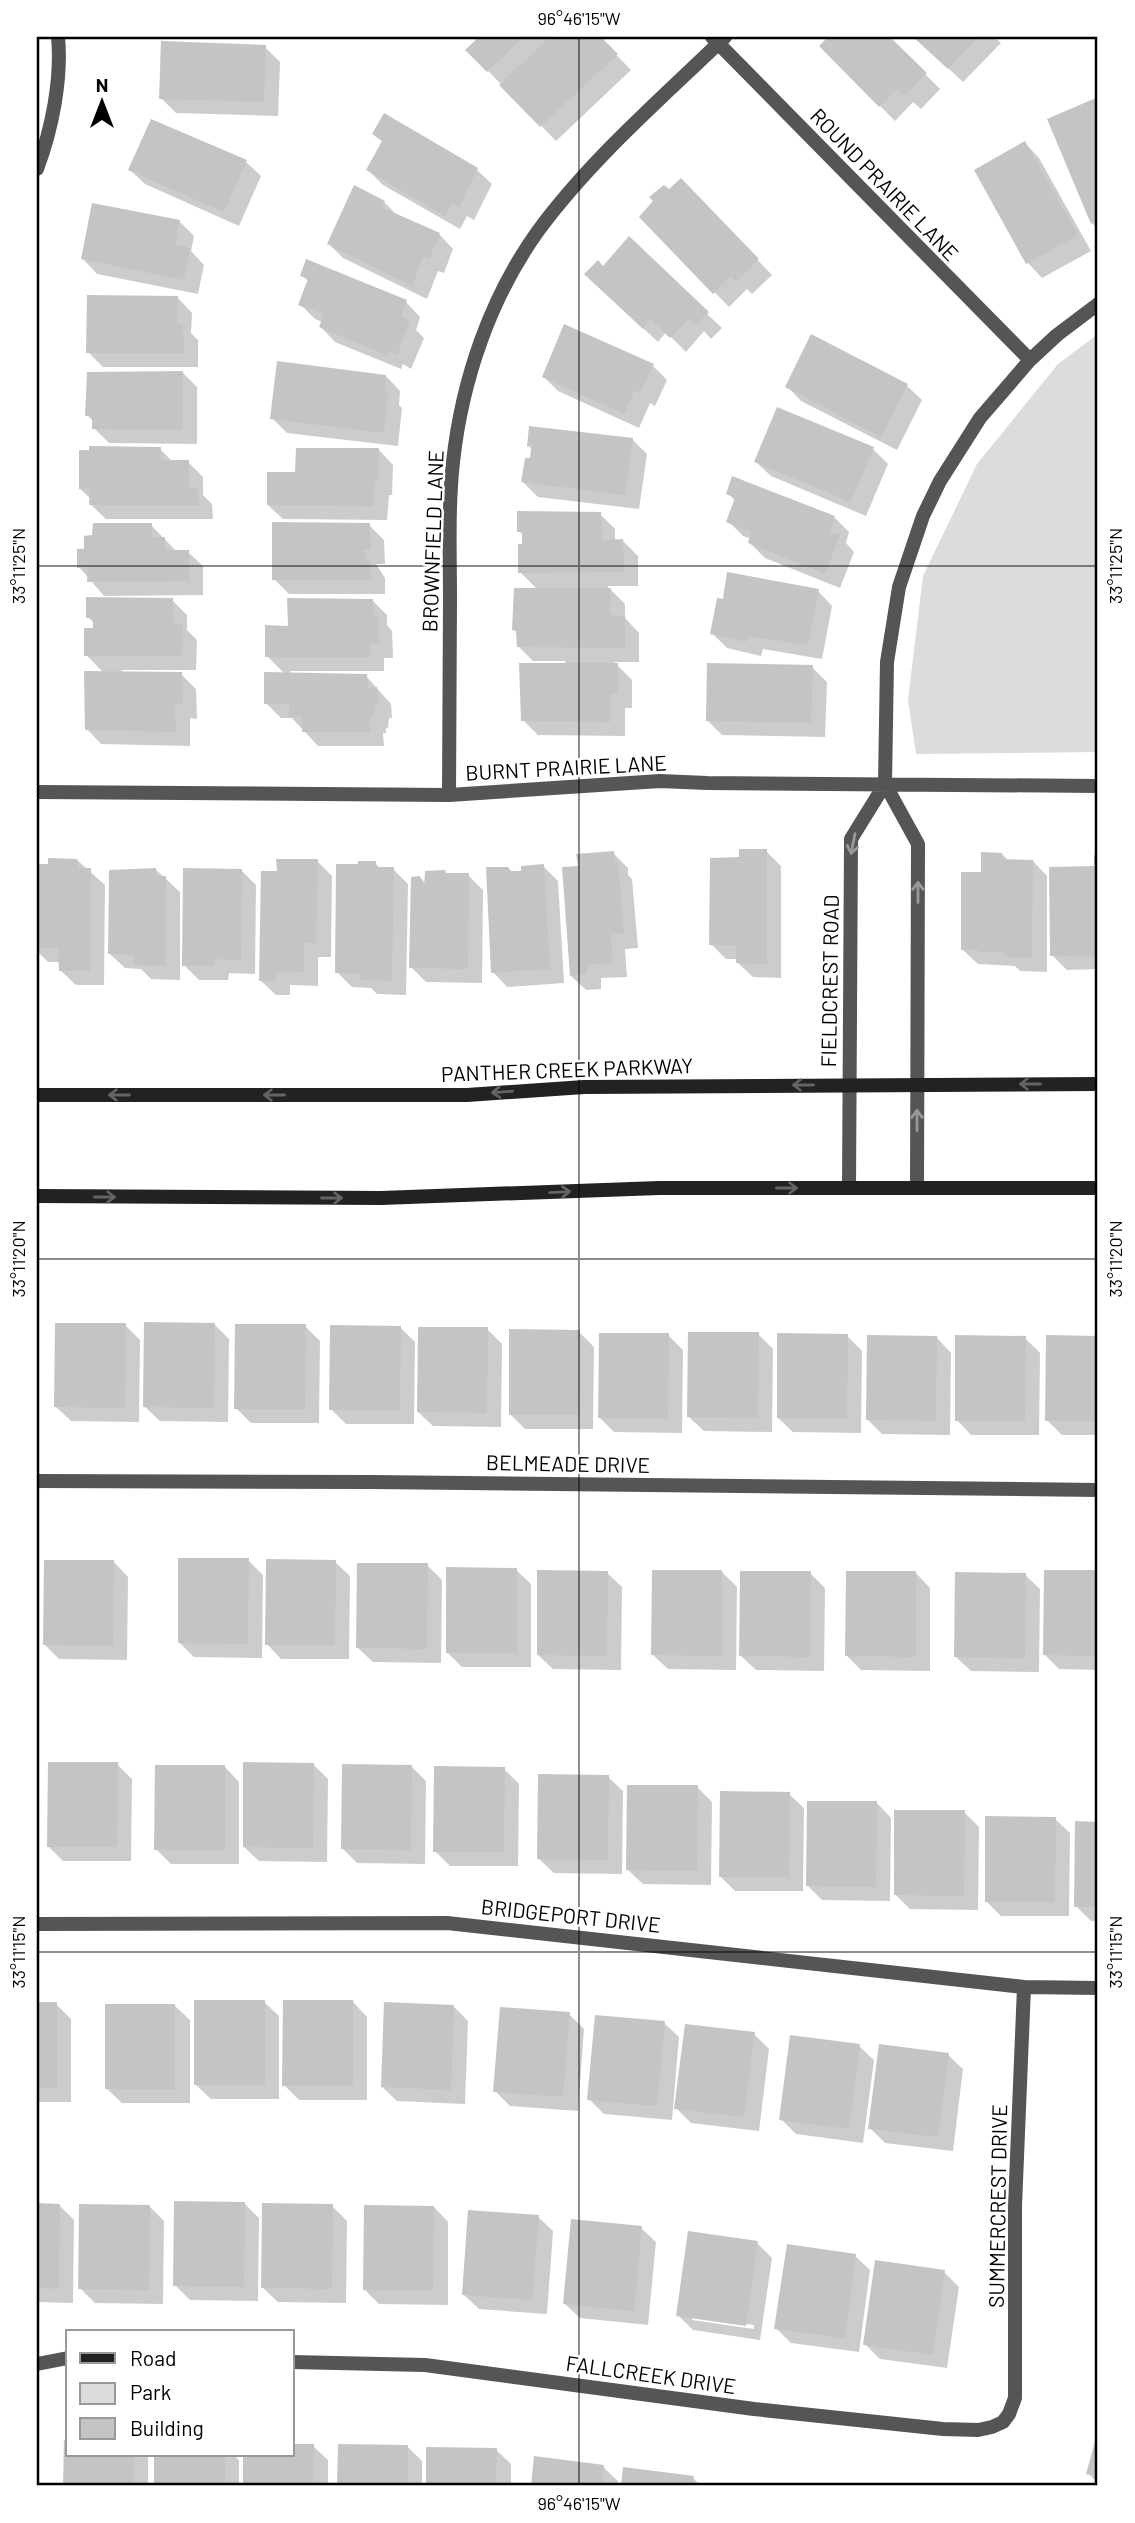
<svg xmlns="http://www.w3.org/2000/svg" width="1135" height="2523" viewBox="0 0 1135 2523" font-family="Barlow,sans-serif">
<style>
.green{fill:#dcdcdc}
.shadow{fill:#0003;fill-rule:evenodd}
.building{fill:#c4c4c4}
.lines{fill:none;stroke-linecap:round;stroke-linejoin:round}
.minor{stroke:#555;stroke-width:14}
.secondary{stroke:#222;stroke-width:14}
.oneway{stroke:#999}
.oneway2{stroke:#646464}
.ticks{fill:none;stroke:#000;stroke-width:2;stroke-opacity:0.45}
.labels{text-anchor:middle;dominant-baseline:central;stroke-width:5;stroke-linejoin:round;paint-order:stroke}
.street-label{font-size:21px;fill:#000;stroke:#fff}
.neatline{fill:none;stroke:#000;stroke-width:2.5}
.ticks-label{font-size:18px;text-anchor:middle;fill:#000}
</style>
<rect width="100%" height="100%" fill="#fff"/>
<path class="green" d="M1098,334V752L916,754L908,700L923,576L977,464L1058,364Z"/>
<path class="shadow" d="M482,37H599L631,70L556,141L468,50Z
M831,37H888L940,89L921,109L913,102L895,121L821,46Z
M915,37H994L1001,43L963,82Z
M265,47L280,62L278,116L176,113L161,98Z
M1098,99V229L1092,223L1049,120Z
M374,133L477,170L492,184L474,220L467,216L460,229L383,185L368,170L383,142Z
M1025,143L1039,158L1091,251L1042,278L1028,263Z
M246,162L261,176L239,226L145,184L130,170Z
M681,181L772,275L752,294L747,289L729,307L641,217Z
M384,202L398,216L439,234L453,249L444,273L438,271L427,299L343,258L329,244Z
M179,221L194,236L191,251L204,265L198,294L97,274L83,259Z
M604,268L707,314L722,328L711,339L704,331L686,352L666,332L658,342L601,289Z
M302,275L406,302L420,317L416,330L424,338L411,369L403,364L401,369L335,342L321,327L323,322L315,319L300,304L309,282Z
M178,298L192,313L191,333L198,340V367H103L88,352Z
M812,337L907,386L922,400L897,450L801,401L787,386Z
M653,366L667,380L655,406L650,403L639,428L558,391L544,377Z
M182,372L197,387V444L109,443L94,428V422L87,415Z
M386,376L400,391L399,405L402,408L398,446L287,433L272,418Z
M531,427L632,439L647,454L639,509L538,497L523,482L532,460L533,450L528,446Z
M160,449L173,462H188L203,477V495L212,504L213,519H106L91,505V499L80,489Z
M873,449L888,464L866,516L771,476L756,462Z
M379,450L393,465L392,495H389L387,520L283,519L268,505L297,474Z
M728,493L834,517L849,532L846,543L854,552L840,588L765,558L750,543L751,539L743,536L728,521L736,502Z
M600,514L615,529V541H623L638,556V586H607L625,604V618L639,633V662H614L632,680V708H625V736L538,735L523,720L565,664V661H533L518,646V633L514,629L537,589L520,572L523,535L519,531Z
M151,525L177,552H188L203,566V595L104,596L79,567Z
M369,525L384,540L385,564H376L385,578V594H289L274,579Z
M818,591L832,606L822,659L763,649L761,656L727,648L712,633Z
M172,600L187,615V630L197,640L196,670H122V673L181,674L196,689L197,719L190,718V746L101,744L87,729L104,673L86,655L95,630V624L88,617Z
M372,600L387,615V625L392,631L393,658H384V671H290V674L366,676L391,704L392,718H389L388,728H386V733H383L384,746H318L292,718H281L266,703L285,674L267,656L290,627Z
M812,667L827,682L825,737L722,735L707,720Z
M766,851L781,866V978L753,977L738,963V959H726L711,944L741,858Z
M613,853L628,868V875L632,879L638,948L625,949L627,977L601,978V989L586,990L571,976L580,867Z
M1002,854L1008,860L1033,861L1047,876V972L1020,971L1015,966L978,964L963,950L983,874Z
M1096,856H1098V969L1067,970L1052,955L1096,868Z
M77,860L105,885L104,985H76L61,971V962H48L37,951V865L49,866Z
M317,861L332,876L331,957H318V986L290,985V995H276L261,981Z
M375,863L381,869H393L408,884L406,995L377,994L371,988L352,987L337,972Z
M543,866L558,881L564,983L507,987L493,972L512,873Z
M155,869L180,892V980L151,979L141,969L125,968L110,954Z
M241,870L256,885L255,974L229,973L228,980H199L184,965Z
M445,871L447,874L468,875L483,890L482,983L426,982L411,967L420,877L426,884Z
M214,1324L229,1339L228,1422L160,1421L145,1407Z
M125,1325L140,1340L139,1422L71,1421L56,1407Z
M305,1326L320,1341L319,1423H251L236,1408Z
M400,1327L415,1342L414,1424H346L331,1409Z
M487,1329L502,1344L501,1427L433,1426L418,1412Z
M579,1332L594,1347L593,1429H525L510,1414Z
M758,1334L773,1349L772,1432L704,1431L689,1417Z
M668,1335L683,1350L682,1433L614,1432L600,1418Z
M847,1336L862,1351L861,1433L793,1432L778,1418Z
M1048,1337L1098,1338V1435H1062L1047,1420Z
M937,1338L951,1353L950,1435L882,1434L868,1420Z
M1025,1338L1040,1353L1039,1435H971L957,1420Z
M248,1560L263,1575L262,1658L194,1657L179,1642Z
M114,1562L128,1577L127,1660L59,1659L45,1645Z
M335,1562L350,1576L349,1659H281L267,1644Z
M427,1565L442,1580L441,1663L373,1662L358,1648Z
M516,1570L531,1584V1667H462L447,1652Z
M722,1572L737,1587L736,1670L668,1669L653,1655Z
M1046,1572H1098V1670L1059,1669L1045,1655Z
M607,1573L622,1587L621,1670L553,1669L538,1655Z
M810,1573L825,1588L824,1671L756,1670L741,1656Z
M916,1573L930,1588V1671L861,1670L847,1656Z
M1025,1575L1040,1589L1039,1672L971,1671L956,1657Z
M117,1764L132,1779L131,1861H63L48,1846Z
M313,1764L328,1779L327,1862L259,1861L244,1847Z
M411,1766L426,1781L425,1864L357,1863L343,1849Z
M225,1767L239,1782V1864H171L156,1849Z
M504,1769L519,1784L518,1866H450L435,1851Z
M608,1777L623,1791L622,1874L554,1873L539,1859Z
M697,1787L712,1802L711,1885L643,1884L628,1870Z
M789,1794L804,1808L803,1891H735L720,1876Z
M877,1803L891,1818L890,1901L822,1900L808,1886Z
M964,1812L979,1827L978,1910L910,1909L895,1894Z
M1055,1819L1070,1833L1069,1916H1001L986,1901Z
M1077,1823H1098V1921H1091L1076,1906Z
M264,2002L279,2016V2099H211L196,2085Z
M353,2002L367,2017V2100H299L284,2085Z
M37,2004H56L71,2019V2102H37Z
M175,2006L190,2020V2103H122L107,2089Z
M454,2007L468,2021L465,2104L397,2101L382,2087Z
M569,2014L584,2029L578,2111L510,2106L495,2091Z
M664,2023L679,2037L672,2120L604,2114L589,2099Z
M754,2034L769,2049L759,2131L691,2123L676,2108Z
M859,2046L874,2060L863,2143L796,2134L781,2119Z
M948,2055L963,2069L953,2151L885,2143L870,2128Z
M244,2203L259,2218L258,2301L190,2300L175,2285Z
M37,2205H59L74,2220L73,2303L37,2302Z
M149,2206L164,2221L163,2304L95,2303L80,2288Z
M332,2206L347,2221L346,2303L278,2302L263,2288Z
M434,2207L448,2222V2305L379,2304L364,2289Z
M538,2217L553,2231L547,2314L479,2309L464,2295Z
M641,2228L656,2242L648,2325L580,2318L565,2304Z
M757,2243L772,2258L760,2340L693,2330L678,2315ZM692,2316L754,2325V2329L692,2320Z
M855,2256L870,2270L859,2352L791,2343L776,2328Z
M944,2272L959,2287L947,2368L880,2359L865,2344Z
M1098,2434V2484L1088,2473Z
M66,2442H68V2455H146L148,2457V2486H65Z
M313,2446L328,2460V2486H245V2455H292Z
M340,2446L408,2447L422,2461V2486H339Z
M428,2449L496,2450L511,2464V2486H428Z
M156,2455H233L239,2460V2486H156Z
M536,2458L603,2467L618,2481V2486H532Z
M625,2469L693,2478L701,2486H623Z"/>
<path class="building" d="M479,37H523L487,72L465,50Z
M550,37H601L618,54L540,127L499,85Z
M828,37H890L927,73L905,96L897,88L879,107L819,46Z
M913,37H978L948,69Z
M161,41L266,45L264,102L159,99Z
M1098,97V220L1091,224L1047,119Z
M384,113L478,168L459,207L452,203L445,216L366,170L382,141L372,134Z
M151,119L247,160L224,212L128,170Z
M1025,141L1078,235L1026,264L974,170Z
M681,178L759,259L736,281L731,276L713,294L639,217L653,201L649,197L664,185L669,189Z
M354,185L385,201L381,207L440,233L429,259L423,257L412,286L327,244Z
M92,203L180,220L175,245L190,248L184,280L81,259Z
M629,236L709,312L696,325L689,318L670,338L650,319L643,329L584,274L598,260L603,266Z
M306,259L407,300L401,316L410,321L397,355L388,351L386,355L319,327L324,314L298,305L308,279L300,276Z
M87,295L178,296L177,323H183L184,353H86Z
M564,324L654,364L640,393L635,390L624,414L542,377Z
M811,334L908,384L881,437L785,387Z
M277,361L386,375L385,391L388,392L384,433L270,419Z
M183,371V430L92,429V416H85L87,372Z
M777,407L874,447L851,502L754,462Z
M529,426L633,438L625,495L521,482L525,458H530L532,443L527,447Z
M89,446L161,447L160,460H189V488H198L199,505H89L90,489H79V450H89Z
M296,448H379L378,481H375L373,506L267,505V472H295Z
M732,476L835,516L830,532L840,535L825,574L748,543L751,532L726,522L735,498L726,494Z
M517,511L601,512L602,540L623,539L624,572L518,573V544H522V532H517Z
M272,522L370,523L371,550H363V552H366V561H371V580H272Z
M93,523H152V537H165V550H189V581L87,582L88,567L77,568V549H84V536L92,535Z
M727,572L819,589L808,645L748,636L746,642L710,634L717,598L723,599Z
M514,588H611L610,615L625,616V648L517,647L516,631L512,630Z
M86,597L173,598V623L183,624L182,656H84V628H93V618H86Z
M287,598L373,599V615L378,614L379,644H370V657H265V625L288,626Z
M519,663H618V694H611L610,722L521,721Z
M707,663L813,665L811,723L706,721Z
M84,671L182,672L183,705L175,704L176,732L85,730Z
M264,672L367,674L368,688L377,687L378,704H375L374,714H372L371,719H369L370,732H302V717H289V704H264Z
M739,849H767V964L736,963V945H709L710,858L739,857Z
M614,851L615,863L618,862L624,933L611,935L613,963L587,964V974L570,976L562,867L578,866L576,854Z
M981,852L1002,853V859L1033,860L1032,958L1004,957L1003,952H978L977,949L961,950V872H981Z
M1098,854V955L1050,956L1049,867L1094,866V855Z
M48,858L77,859L79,868H91L90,971H59L58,948H37V864H48Z
M276,859H318L316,943H304V972L276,971V981H259L261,871H277Z
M358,861H376V867H394L392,981L361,980V974L335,973L336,864H358Z
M544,864L550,969L491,973L486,867H508L511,871H521V866Z
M156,868V876H166V966L134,965V955L108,954L109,870Z
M183,868L242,869L241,960L215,959L214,966H182Z
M445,870L446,873H469L468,969L409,968L411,877L420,876L424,887L425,871Z
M144,1322L215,1323L214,1408L143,1407Z
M55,1323H126L125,1408L54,1407Z
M235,1324H306L305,1409H234Z
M330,1325L401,1326L400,1410H329Z
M418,1327H488L487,1413L417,1412Z
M509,1329L580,1330L579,1415H509Z
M688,1332H759L758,1418L687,1417Z
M599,1333H669L668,1419L598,1418Z
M777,1333L848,1334L847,1419L777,1418Z
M867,1335L937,1336L936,1421L866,1420Z
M955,1335L1026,1336L1025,1421H955Z
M1046,1335L1098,1336V1421H1045Z
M178,1558H249L248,1644L178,1643Z
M266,1559L336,1560L335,1645H265Z
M44,1560H114L113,1646L43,1645Z
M357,1563H428L427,1649L356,1648Z
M446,1567L517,1568V1653H446Z
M537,1570L608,1571L607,1656L537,1655Z
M652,1570H722V1656L651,1655Z
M1044,1570H1098V1656L1043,1655Z
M740,1571H811L810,1657L739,1656Z
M846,1571H916V1657L845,1656Z
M955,1572L1026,1573L1025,1658L954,1657Z
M48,1762H118L117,1847H47Z
M243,1762L314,1763L313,1848L243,1847Z
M342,1764L412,1765L411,1850L341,1849Z
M155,1765H225V1850H154Z
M434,1766L505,1767L504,1852H433Z
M538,1774L609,1775L608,1860L537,1859Z
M627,1785H698L697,1871L626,1870Z
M720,1791L790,1792L789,1877H719Z
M807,1801H877L876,1887L806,1886Z
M894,1810H965L964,1896L894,1895Z
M985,1816L1056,1817L1055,1902H985Z
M1075,1821L1098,1822V1907H1074Z
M194,2000H265V2085H194Z
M283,2000H353V2086H282Z
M37,2002H57V2088H37Z
M384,2002L454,2005L451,2090L381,2087Z
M105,2004H175V2089H105Z
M500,2007L570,2012L563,2097L493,2092Z
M595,2015L665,2021L657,2106L587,2100Z
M685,2024L755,2032L744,2117L674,2109Z
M790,2035L860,2044L849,2129L779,2120Z
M879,2044L949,2053L938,2137L868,2129Z
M174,2201L245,2202L244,2287L173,2286Z
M37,2203L60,2204L59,2289L37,2288Z
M262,2203L333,2204L332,2289L261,2288Z
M79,2204L150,2205L149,2290L78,2289Z
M364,2205L434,2206L433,2291L363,2290Z
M468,2210L539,2215L532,2300L462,2295Z
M571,2219L642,2226L634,2311L563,2304Z
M688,2231L758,2241L746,2326L676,2316Z
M787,2244L856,2254L845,2338L774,2329Z
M875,2260L945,2270L933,2355L863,2345Z
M1098,2430V2477L1086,2474Z
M64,2440H68V2455H134V2486H63Z
M292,2444H314L313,2486H243V2455H292Z
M338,2444L408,2445V2486H337Z
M426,2447L497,2448L496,2486H426Z
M154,2455H225V2486H154Z
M534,2456L604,2465L602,2486H531Z
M623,2467L694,2476L692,2486H621Z"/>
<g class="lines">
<path class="minor" d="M712,37L1030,360
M37,169C52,129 62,79 58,37
M37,792L449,795L660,781L707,783L1098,786
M449,795C449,729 450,664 450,599C450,554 448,507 453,462C462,380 490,298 538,231C591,159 661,99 725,37
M849,1188L851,839L885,784
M917,1188L918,844L885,784L887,662L899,587L923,516L940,481L980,418L1030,360L1057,335L1098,304
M37,1481L372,1482L1098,1490
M37,1924L447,1923L1024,1987L1098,1988
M292,2362L425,2365L754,2409L943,2429L978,2430L992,2427L1003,2422L1009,2414L1015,2398V2206L1024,1987
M37,2364L68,2358"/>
<path class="secondary" d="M37,1095H467L584,1087L1098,1084
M37,1196L381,1198L659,1188H1098"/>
</g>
<defs><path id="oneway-shaft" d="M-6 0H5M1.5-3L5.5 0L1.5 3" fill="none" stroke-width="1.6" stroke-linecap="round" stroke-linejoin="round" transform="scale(1.75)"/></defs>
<g class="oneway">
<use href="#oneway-shaft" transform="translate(853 844) rotate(101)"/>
<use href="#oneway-shaft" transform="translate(918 892) rotate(-90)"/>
<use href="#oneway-shaft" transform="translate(917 1120) rotate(-90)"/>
</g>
<g class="oneway2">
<use href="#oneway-shaft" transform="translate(1030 1084) rotate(-180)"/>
<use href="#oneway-shaft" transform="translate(803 1085) rotate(-180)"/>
<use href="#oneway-shaft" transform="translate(502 1092) rotate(176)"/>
<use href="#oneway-shaft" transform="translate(119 1095) rotate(180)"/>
<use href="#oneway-shaft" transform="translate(274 1095) rotate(180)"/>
<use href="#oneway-shaft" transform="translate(787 1188)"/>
<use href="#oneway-shaft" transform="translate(560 1192) rotate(-3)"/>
<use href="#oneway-shaft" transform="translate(105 1197)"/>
<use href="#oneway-shaft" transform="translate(332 1198)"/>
</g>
<path class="ticks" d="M579,37V2486M37,566H1098M37,1259H1098M37,1952H1098"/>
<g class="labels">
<g class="street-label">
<text transform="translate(885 184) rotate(46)">ROUND PRAIRIE LANE</text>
<text transform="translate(432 541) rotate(-88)">BROWNFIELD LANE</text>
<text transform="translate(566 767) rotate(-3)">BURNT PRAIRIE LANE</text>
<text transform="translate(829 981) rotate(-89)">FIELDCREST ROAD</text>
<text transform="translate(567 1069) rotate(-2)">PANTHER CREEK PARKWAY</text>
<text transform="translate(568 1463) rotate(1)">BELMEADE DRIVE</text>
<text transform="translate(571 1915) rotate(6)">BRIDGEPORT DRIVE</text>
<text transform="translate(997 2206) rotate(-89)">SUMMERCREST DRIVE</text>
<text transform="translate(651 2374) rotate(8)">FALLCREEK DRIVE</text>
</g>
</g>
<rect width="1135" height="2523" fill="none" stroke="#ffffff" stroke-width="77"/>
<rect x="66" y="2330" width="228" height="126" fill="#ffffff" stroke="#999999" stroke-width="2"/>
<rect x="80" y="2353" width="35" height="10" fill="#222222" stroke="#999999" stroke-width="2"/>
<text x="130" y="2366" font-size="21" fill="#000000">Road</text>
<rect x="80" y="2383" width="35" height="21" fill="#dcdcdc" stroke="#999999" stroke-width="2"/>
<text x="130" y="2400" font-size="21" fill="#000000">Park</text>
<rect x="80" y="2418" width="35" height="21" fill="#c4c4c4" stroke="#999999" stroke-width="2"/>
<text x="130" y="2436" font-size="21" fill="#000000">Building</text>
<g transform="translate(102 102)" stroke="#ffffff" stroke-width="5" paint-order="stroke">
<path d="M0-5L12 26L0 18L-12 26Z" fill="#000000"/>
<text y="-10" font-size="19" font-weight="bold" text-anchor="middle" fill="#000000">N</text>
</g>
<rect x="38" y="38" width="1058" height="2446" class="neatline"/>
<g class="ticks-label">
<text x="579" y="25">96°46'15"W</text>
<text transform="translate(19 566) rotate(-90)" y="6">33°11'25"N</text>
<text transform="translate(1116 566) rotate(-90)" y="6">33°11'25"N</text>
<text transform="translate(19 1259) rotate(-90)" y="6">33°11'20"N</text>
<text transform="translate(1116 1259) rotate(-90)" y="6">33°11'20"N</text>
<text transform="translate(19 1952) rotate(-90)" y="6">33°11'15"N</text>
<text transform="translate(1116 1952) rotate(-90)" y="6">33°11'15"N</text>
<text x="579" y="2510">96°46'15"W</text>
</g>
</svg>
